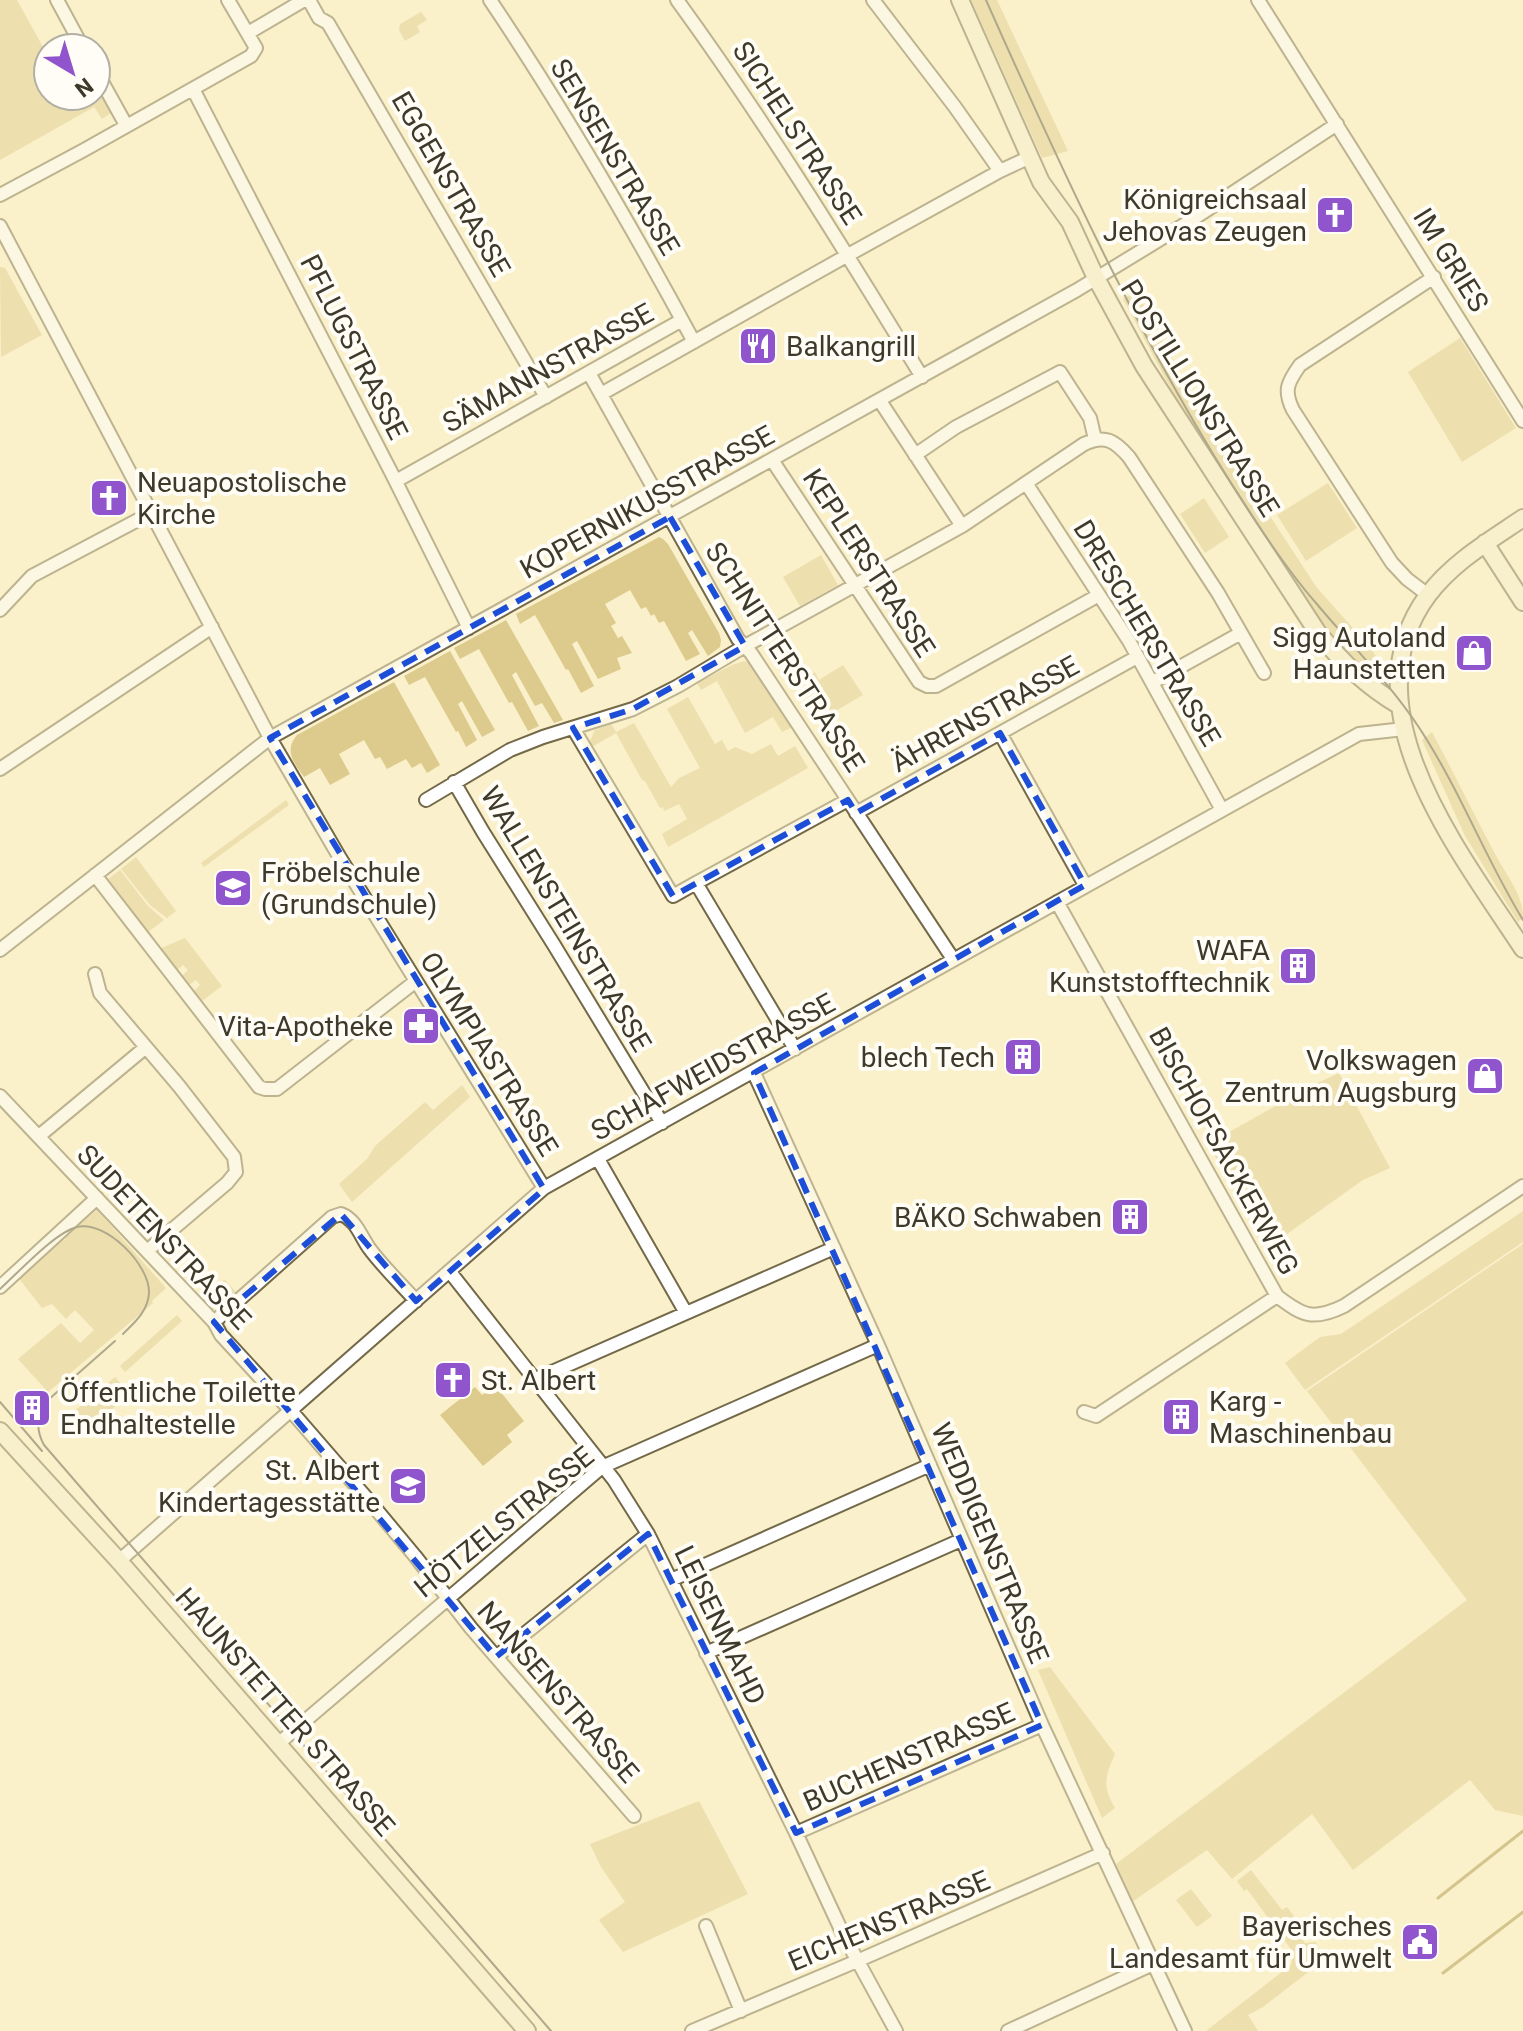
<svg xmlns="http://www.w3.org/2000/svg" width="1523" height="2031" viewBox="0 0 1523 2031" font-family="Roboto,sans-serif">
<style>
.green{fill:#ddcb8d}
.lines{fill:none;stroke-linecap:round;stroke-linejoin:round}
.stream{stroke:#a79143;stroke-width:3}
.street-casing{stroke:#736948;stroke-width:16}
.secondary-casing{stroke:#736948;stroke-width:20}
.street{stroke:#fff;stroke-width:12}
.secondary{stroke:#f6eed0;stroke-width:16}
.tram{stroke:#56513f;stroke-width:2}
.marked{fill:none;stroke:#1d4ed8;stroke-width:6;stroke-dasharray:16 10;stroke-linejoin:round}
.labels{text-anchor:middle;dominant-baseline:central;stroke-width:8;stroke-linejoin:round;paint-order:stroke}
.street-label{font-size:28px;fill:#3e3a2b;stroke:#fffdf5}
.poi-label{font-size:28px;fill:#3e3a2b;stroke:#fffdf5;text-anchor:end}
</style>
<rect width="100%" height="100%" fill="#faf0cb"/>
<path class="green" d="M0,0H17L48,56V96H70L72,98L76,96H96V85L98,83L114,111L102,119L94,107L0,160Z
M971,0H997L1068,151L1042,158Z
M421,12L427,20L417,26L420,32L405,41L399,30L400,24Z
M0,267L5,268L42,335L1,357Z
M1136,291L1192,395L1208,423L1214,442L1230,465L1241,472L1317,588L1370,647L1376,656L1363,670L1329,633L1303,596L1181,408L1123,299Z
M1460,338L1516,428L1462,462L1408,372Z
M1328,483L1357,528L1306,561L1277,515Z
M1204,498L1229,537L1205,553L1180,514Z
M659,537L663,539L668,544L719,633L721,640L720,647L708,656L692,630L688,633L700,654L686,661L664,621L659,623L654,614L651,616L646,607L641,609L630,590L605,604L616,623L611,626L618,638L622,636L632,653L617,658L621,669L598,679L577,641L572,644L594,686L581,693L568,669L566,670L535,615L520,624L516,614Z
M821,555L838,585L800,606L783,577Z
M506,620L563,720L554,723L542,703L535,706L516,672L512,675L539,726L528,731L512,702L509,703L479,649L460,659L454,648Z
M450,651L495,730L482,737L462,701L458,704L477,740L466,747L458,731L456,732L425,677L409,685L404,676Z
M744,661L751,663L793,727L782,732L773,717L745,733L717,681L701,690L697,683L732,665Z
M843,665L863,695L832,713L810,681L813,679L811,675L815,672L819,680Z
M394,682L440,765L427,773L421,763L412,768L406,759L387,769L380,757L375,759L364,740L339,754L350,774L330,785L320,768L304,777C293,762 284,750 297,735Z
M688,697L715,744L722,740L728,751L735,747L752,754L771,744L778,756L795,746L808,768L668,847L662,834L687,819L679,804L664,811L663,807L660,808L645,781L642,780L616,733L592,747L590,741L595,730L611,724L616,732L634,723L671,787L679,778L700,768L667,709Z
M1432,732C1453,771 1472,811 1493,850C1504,873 1523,892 1523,918L1518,922L1465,836L1422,740Z
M286,800L289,805L204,867L201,863Z
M136,857L176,911L167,918L150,905L121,869Z
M120,870L148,906L164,920L148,932L108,879Z
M185,938L222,986L202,1001L194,991L200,985L196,980L189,985L182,976L188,970L183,965L177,970L161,948Z
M1339,1073L1390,1168L1363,1180L1267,1248L1208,1144L1311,1086Z
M462,1085L470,1097L352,1202L339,1184L367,1159L375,1146L425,1102L433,1110Z
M97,1210L166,1288L152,1301L153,1303L48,1392L18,1359L61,1323L80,1343L94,1330L75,1310L66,1319L52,1304L42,1308L17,1276L57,1242L65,1240L66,1236Z
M1523,1211V1242L1305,1390L1285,1363L1320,1337L1341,1334Z
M1523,1244V1816L1495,1810L1470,1780L1353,1870L1312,1814L1232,1879L1207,1850L1132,1902L1116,1864L1467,1600L1307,1391Z
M225,1280L236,1292L222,1305L208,1312L195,1298L211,1284Z
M177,1315L182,1321L125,1372L120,1366Z
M115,1377L130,1394L79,1437L65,1419Z
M495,1385L524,1421L507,1435L512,1442L483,1466L440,1415L475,1387L482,1395Z
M1050,1667L1115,1754C1105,1777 1102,1786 1115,1808L1102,1818L1038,1670Z
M699,1801L748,1894L623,1952L599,1920L625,1902L601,1867L590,1844Z
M1251,1870L1282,1910L1287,1907L1301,1925L1295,1930L1305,1943L1316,1942L1324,1960L1263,2007L1248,2015L1258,2031H1206L1291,1965L1293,1952L1247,1889L1244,1891L1237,1881Z
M1191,1889L1212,1916L1197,1927L1176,1900Z"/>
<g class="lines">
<path class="stream" d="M1438,1898L1523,1831
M1443,1973L1523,1912"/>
<defs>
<path id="street" d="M57,0L83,48
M309,0L319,18L328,23L546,397
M490,0C564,110 631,225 694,342
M677,0C765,121 844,249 922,377
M873,0L955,107L1000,171
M1258,0L1523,421
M248,33L304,0
M96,71L126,125
M193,89L391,472L469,628
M0,195L84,150L251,56L256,48L228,0
M0,226L270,738L340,858L544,1188
M589,373L738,639L751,653L953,959
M601,394L848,255L1000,171L1030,157
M880,401L962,526
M915,455L956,427L1060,372L1090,418L1095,439
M772,460L919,682L927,686H936L1099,595
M396,481L682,320
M1026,483L1129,641L1222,810
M1428,595L1407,579L1392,563L1293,410C1283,390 1288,382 1300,365L1434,277
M0,610L32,576L153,512
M1153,682L1241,633
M573,728L673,896L696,883L795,1049
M1000,733L1085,885
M0,769L212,627
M454,782L483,832L554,945L662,1123
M426,800L510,750L543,737L633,709L678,686L745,646L962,526L1084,444C1105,434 1115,441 1129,457L1218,593L1264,673
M856,813L1137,657
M95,875L259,1087L265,1089H277L416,981
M696,883L848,800
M1057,902L1277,1296C1303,1316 1313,1321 1344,1306L1523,1186
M0,950L270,738L1077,290L1190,221L1337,124
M95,974L100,993L179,1086L234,1157L236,1172L227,1183L147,1251
M754,1073L878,1345L1042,1725L1185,2031
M0,1096L214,1322L221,1335L292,1412L370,1502L415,1556L471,1628L634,1816
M39,1136L146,1047
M598,1159L686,1313
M450,1272L614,1480L648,1534L796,1833L843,1934L896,2031
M0,1287L97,1198
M214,1322L322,1226L332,1217L341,1214C356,1220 360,1235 369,1248C383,1267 401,1284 416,1301
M536,1379L834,1248
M1084,1412L1096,1416L1102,1412L1277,1296
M119,1561L544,1188L1359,734L1404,729
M671,1580L930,1465
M706,1653L961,1540
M496,1657L648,1534
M278,1744L602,1467L878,1345
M796,1833L1042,1725
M706,1926L741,2011
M692,2031L857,1961L1103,1853
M1008,2031L1153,1964"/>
<path id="secondary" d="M960,0L1041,182L1070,222L1096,278L1144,366L1318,633C1344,664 1365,685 1400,706
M1523,518C1489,541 1453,562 1428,595C1344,708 1461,854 1523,949
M1485,543L1523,602
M0,1431L119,1561L527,2031"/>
</defs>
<use href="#street" class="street-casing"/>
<use href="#secondary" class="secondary-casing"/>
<use href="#street" class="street"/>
<use href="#secondary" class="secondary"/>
<path class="tram" d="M986,0C1066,180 1149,361 1258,525C1276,552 1295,579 1316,603C1351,645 1390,683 1420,729C1460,790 1485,858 1523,920
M0,1289C19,1272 54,1233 77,1227C106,1220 150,1265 149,1293C148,1311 135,1322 123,1334
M115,1341L48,1400C37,1416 35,1428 44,1445L551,2031
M0,1402L42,1451"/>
</g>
<path d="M0 0H1523V2031H0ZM670,517L745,646L633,709L573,728L673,896L848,800L856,813L1000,733L1085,885L754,1073L1042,1725L796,1833L648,1534L496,1657L214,1322L341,1214L416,1301L544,1189L270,738Z" fill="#faf0cb" fill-opacity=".55" fill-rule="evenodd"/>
<path class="marked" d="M670,517L745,646L633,709L573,728L673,896L848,800L856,813L1000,733L1085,885L754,1073L1042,1725L796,1833L648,1534L496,1657L214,1322L341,1214L416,1301L544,1189L270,738Z"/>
<defs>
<symbol id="church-square" viewBox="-11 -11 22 22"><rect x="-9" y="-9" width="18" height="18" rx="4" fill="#9055cc" stroke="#fffdf5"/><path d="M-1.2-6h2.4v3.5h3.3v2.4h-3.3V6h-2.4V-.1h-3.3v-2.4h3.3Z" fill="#fff"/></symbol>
<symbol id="restaurant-square" viewBox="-11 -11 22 22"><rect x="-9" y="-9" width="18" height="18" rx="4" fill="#9055cc" stroke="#fffdf5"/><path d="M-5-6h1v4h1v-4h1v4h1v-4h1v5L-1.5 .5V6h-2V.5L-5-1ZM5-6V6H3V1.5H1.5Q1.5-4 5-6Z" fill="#fff"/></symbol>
<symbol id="shop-square" viewBox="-11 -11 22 22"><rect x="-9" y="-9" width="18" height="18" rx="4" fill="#9055cc" stroke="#fffdf5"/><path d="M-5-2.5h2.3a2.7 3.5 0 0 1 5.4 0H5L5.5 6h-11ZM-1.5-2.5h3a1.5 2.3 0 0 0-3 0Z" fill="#fff"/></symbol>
<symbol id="school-square" viewBox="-11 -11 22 22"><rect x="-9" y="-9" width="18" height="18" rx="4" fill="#9055cc" stroke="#fffdf5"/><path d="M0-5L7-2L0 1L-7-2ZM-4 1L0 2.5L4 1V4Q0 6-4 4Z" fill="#fff"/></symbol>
<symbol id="building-square" viewBox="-11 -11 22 22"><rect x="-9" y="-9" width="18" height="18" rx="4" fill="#9055cc" stroke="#fffdf5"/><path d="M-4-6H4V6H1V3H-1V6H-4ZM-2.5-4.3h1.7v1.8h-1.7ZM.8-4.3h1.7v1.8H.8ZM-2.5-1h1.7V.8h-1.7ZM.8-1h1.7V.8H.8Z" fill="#fff"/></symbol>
<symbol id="pharmacy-square" viewBox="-11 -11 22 22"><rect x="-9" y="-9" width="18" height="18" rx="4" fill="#9055cc" stroke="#fffdf5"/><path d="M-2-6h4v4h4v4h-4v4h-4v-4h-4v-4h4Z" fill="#fff"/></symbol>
<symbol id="civic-square" viewBox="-11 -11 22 22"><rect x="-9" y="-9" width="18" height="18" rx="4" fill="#9055cc" stroke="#fffdf5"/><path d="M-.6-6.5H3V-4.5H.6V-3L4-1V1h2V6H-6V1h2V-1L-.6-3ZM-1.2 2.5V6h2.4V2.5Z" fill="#fff"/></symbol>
</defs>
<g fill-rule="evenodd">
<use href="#church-square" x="1313" y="193" width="44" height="44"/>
<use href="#restaurant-square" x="736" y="324" width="44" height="44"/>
<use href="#church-square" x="87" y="476" width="44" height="44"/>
<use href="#shop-square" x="1452" y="631" width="44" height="44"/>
<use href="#school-square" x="211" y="866" width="44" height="44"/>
<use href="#building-square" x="1276" y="944" width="44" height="44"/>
<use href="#pharmacy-square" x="399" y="1004" width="44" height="44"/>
<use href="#building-square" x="1001" y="1035" width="44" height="44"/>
<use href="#shop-square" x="1463" y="1054" width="44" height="44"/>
<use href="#building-square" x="1108" y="1195" width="44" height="44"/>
<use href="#church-square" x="431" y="1358" width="44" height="44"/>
<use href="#building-square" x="10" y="1386" width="44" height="44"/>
<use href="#building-square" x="1159" y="1395" width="44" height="44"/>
<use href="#school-square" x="386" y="1464" width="44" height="44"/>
<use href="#civic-square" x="1398" y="1920" width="44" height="44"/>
</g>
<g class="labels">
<g class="street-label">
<text transform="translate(797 133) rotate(57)">SICHELSTRASSE</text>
<text transform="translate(615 157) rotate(59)">SENSENSTRASSE</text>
<text transform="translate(451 184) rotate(60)">EGGENSTRASSE</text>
<text transform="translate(1451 260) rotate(58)">IM GRIES</text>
<text transform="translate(354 347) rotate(63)">PFLUGSTRASSE</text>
<text transform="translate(548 368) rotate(-29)">SÄMANNSTRASSE</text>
<text transform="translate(1200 398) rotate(58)">POSTILLIONSTRASSE</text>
<text transform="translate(647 502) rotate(-29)">KOPERNIKUSSTRASSE</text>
<text transform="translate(869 563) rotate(57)">KEPLERSTRASSE</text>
<text transform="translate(1147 633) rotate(59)">DRESCHERSTRASSE</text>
<text transform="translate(785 657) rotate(57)">SCHNITTERSTRASSE</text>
<text transform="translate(985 714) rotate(-29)">ÄHRENSTRASSE</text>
<text transform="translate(566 919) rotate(59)">WALLENSTEINSTRASSE</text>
<text transform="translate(489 1054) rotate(58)">OLYMPIASTRASSE</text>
<text transform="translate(713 1067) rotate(-29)">SCHAFWEIDSTRASSE</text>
<text transform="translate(1224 1151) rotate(61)">BISCHOFSACKERWEG</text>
<text transform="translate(164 1237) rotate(47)">SUDETENSTRASSE</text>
<text transform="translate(504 1522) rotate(-39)">HÖTZELSTRASSE</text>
<text transform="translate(990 1543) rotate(67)">WEDDIGENSTRASSE</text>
<text transform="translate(720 1625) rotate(64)">LEISENMAHD</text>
<text transform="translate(558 1692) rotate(49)">NANSENSTRASSE</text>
<text transform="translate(285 1712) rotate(49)">HAUNSTETTER STRASSE</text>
<text transform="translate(909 1757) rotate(-24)">BUCHENSTRASSE</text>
<text transform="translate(889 1921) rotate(-23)">EICHENSTRASSE</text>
</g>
<g class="poi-label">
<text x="1307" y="199">Königreichsaal<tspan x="1307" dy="32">Jehovas Zeugen</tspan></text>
<text x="786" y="346" text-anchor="start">Balkangrill</text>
<text x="137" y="482" text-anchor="start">Neuapostolische<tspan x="137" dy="32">Kirche</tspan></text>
<text x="1446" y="637">Sigg Autoland<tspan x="1446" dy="32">Haunstetten</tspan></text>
<text x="261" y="872" text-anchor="start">Fröbelschule<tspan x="261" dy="32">(Grundschule)</tspan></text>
<text x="1270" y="950">WAFA<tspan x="1270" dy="32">Kunststofftechnik</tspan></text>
<text x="393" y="1026">Vita-Apotheke</text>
<text x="995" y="1057">blech Tech</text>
<text x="1457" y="1060">Volkswagen<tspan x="1457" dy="32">Zentrum Augsburg</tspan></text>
<text x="1102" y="1217">BÄKO Schwaben</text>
<text x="481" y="1380" text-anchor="start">St. Albert</text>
<text x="60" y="1392" text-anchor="start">Öffentliche Toilette<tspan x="60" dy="32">Endhaltestelle</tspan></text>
<text x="1209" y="1401" text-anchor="start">Karg -<tspan x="1209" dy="32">Maschinenbau</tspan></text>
<text x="380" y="1470">St. Albert<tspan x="380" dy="32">Kindertagesstätte</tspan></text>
<text x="1392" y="1926">Bayerisches<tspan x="1392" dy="32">Landesamt für Umwelt</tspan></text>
</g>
</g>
<g transform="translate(72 72) rotate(142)"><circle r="38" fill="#fffdf5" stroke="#b2afa4" stroke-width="2"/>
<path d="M0-6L14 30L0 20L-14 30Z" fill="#9055cc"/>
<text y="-12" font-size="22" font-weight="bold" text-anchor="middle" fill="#3e3a2b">N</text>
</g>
</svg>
